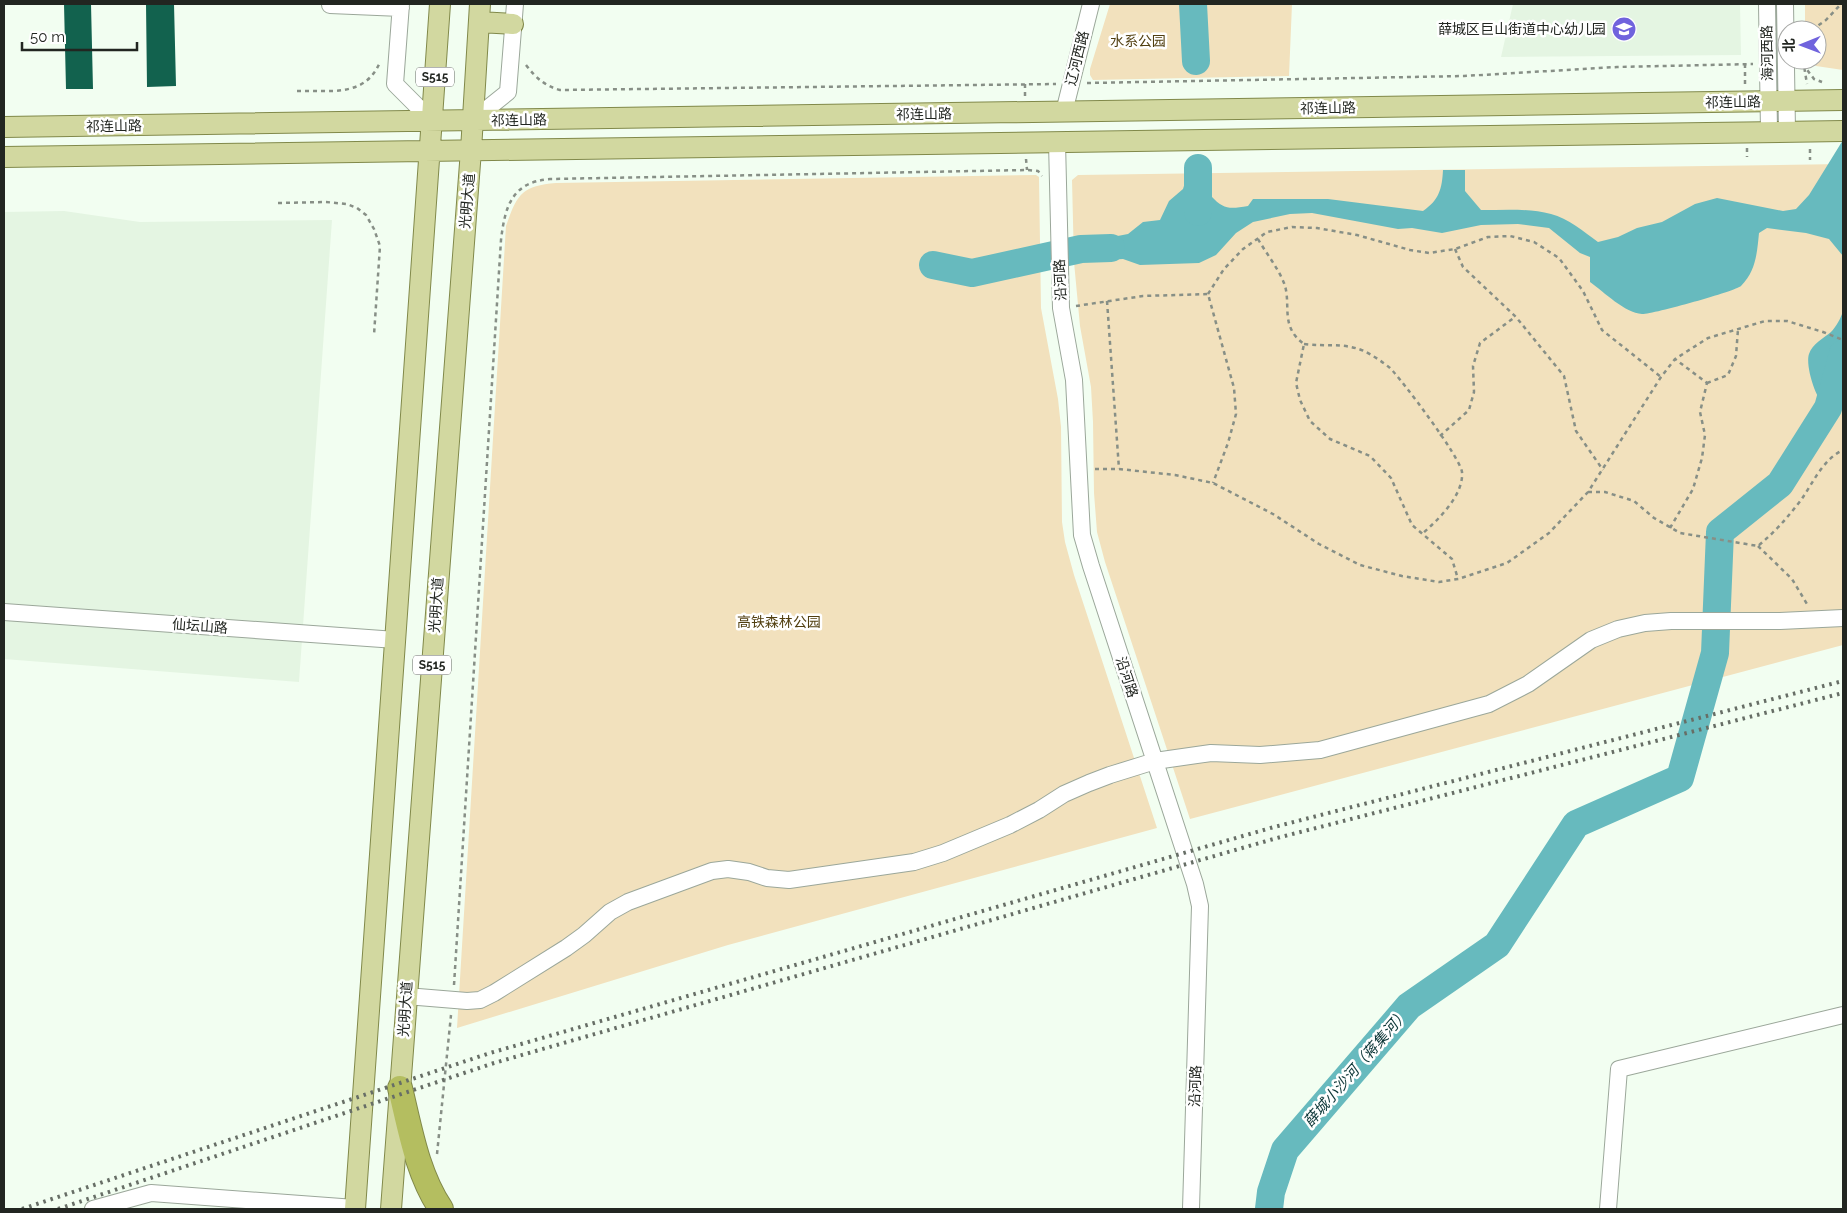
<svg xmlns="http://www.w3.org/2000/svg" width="1847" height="1213" viewBox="0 0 1847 1213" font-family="Raleway,'Noto Sans SC',sans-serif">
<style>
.built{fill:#e4f5e2}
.green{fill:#f2e1bd}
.water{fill:#67babe}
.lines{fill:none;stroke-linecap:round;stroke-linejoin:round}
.river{stroke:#67babe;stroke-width:28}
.building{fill:#12624e}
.minor-casing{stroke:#9ba79a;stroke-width:18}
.major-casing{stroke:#81894a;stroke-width:22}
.highway-casing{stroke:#81894a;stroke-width:26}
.path{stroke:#878f86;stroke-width:2.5;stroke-dasharray:4 4;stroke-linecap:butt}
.minor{stroke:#fff;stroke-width:16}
.major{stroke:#d2d8a0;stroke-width:20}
.highway{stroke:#b4be60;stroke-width:24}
.rail{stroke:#676e66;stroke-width:4;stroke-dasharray:2.5 5;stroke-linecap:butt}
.labels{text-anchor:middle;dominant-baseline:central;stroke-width:5;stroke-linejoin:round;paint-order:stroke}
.shield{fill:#fff;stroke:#646764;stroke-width:1}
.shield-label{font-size:12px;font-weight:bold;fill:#222621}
.poi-label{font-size:14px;fill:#222621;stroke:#fff;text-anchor:end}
.park-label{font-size:14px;fill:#513f10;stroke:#fff}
.street-label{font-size:14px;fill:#222621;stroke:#fff}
.water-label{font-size:15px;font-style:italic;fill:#0d3738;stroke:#fff}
</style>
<rect width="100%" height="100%" fill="#f2fef1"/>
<path class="built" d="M1513,4H1740L1741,55L1501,57Z
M64,211L140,222L332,220L299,682L4,659V212Z"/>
<path class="green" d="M1110,4H1292L1289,76L1093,80L1090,75V69Z
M1805,4H1843V70L1816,66L1809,60H1817V30H1805Z
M1843,164V645L1190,819L1105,562L1097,532L1094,493L1093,422L1091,387L1080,326L1074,262L1072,180L1078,175Z
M1036,175L1039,177L1041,308L1058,399L1061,427L1062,522L1065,542L1074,575L1157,828L728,945L457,1028L506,226C517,195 521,186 556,183Z"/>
<path class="water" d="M1843,140V256L1829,239L1806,233L1767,228L1759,233C1757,253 1756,271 1741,286C1736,291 1650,315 1642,314C1625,313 1604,292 1590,282V257L1580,253L1549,228L1518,224L1481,225L1442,233L1412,228L1398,229L1312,213L1290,214L1253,222L1236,233L1216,255L1199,263L1140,265L1123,259L1074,262V238L1102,239L1128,234L1143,222L1160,220L1169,201L1183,189L1188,173H1210L1211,196C1224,210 1230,209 1248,206L1253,199H1328L1423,211C1439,200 1442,189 1443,170H1465V191L1481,210C1504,210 1529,208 1551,214C1568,218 1584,232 1598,242L1618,237L1637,228L1662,222L1695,204L1717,198L1783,211L1796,209L1809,195Z
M1843,311V408C1839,408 1832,409 1828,408C1816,403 1805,365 1809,354C1812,344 1824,338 1831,332C1836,327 1841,318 1843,311Z"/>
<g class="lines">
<path class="river" d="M1193,4L1196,61
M1198,168V212
M933,265L972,273L1081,249L1111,248
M1269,1209L1271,1192L1285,1150L1409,1006L1497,945L1576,824L1680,778L1715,653L1720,532L1780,484L1828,408L1843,354"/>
</g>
<path class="building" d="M64,4H91L93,89H66Z
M146,4H174L176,86L147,87Z"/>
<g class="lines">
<defs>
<path id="minor" d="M401,4L395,84L432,121
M1767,4L1769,131
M1785,4L1787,131
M330,5L401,8
M1064,112L1091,4
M473,120L508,92L515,4
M1057,142L1061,308L1074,380L1082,535L1091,566L1195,884L1200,906L1191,1209
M4,612L396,640
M406,996L467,1001L480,1000L494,993L566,948L584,935L610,912L628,902L712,871L728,869L749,872L767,878L789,880L914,862L943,853L1010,825L1039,810L1064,794L1089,783L1110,775L1155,761L1211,753L1260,755L1320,750L1489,704L1528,684L1591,640L1618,629L1645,623L1671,621H1780L1843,618
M93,1209L151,1193L355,1208
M1608,1209L1619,1069L1843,1015"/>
<path id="major" d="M479,22L513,24
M4,127L1843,100
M4,157L1843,131
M355,1209L440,4
M391,1209L471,150L480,4"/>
<path id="highway" d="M400,1088C410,1129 417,1173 441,1209"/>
</defs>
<use href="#minor" class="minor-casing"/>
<use href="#major" class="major-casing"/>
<use href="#highway" class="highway-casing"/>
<path class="path" d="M1812,30L1826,20L1841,4
M1803,60L1807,84
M1745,64V85
M526,65C536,78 545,86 560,90L1056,84
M1801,67H1805L1814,79L1822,82
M1087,83L1464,76L1617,67L1753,64
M1025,84V96
M297,91C330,90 365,98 380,62
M1747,148V157
M1810,149V160
M1026,159L1027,170
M278,203L326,202L347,204L357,208L366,215L374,229L380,246L374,335
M1258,239C1266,253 1278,268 1284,283C1292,304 1279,326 1304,344L1296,383L1300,400L1310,421L1330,439L1370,456L1391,478L1412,525L1452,559L1458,579
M1455,249L1463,267L1516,317L1564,376L1576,431L1603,470
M1208,294L1224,269L1243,249L1267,232L1292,227L1317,228L1357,235L1410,250L1429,253L1455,249L1488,237L1510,236L1534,242L1559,258L1583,291L1602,330L1661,377
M1107,301L1119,469
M1076,306L1143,296L1208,294L1234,388L1236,414L1228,443L1213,483
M1304,344C1327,347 1342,342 1364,351C1372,355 1383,362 1390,368C1402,380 1460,457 1462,472C1464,495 1438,520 1422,534
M1707,383L1728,375L1736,356L1738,329
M1440,436L1469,410L1474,392L1473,366L1480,343L1515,317
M1095,469H1119L1175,475L1213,483L1273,514L1319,544L1360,565L1402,576L1439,582L1458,579L1507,563L1549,533L1588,492L1661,377L1675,359L1708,338L1765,321H1787L1823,332L1843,340
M1588,492H1605L1634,501L1654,518L1680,533L1758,546C1775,532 1788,517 1801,500C1813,483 1823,459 1843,450
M1670,528L1693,489L1702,458L1705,435L1700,412L1707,383L1675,359
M1758,546L1792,579L1807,604
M454,985L501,240C505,206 512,182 550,179L1027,170L1038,171L1042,176
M437,1154L451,1015"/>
<use href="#minor" class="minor"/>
<use href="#major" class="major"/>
<use href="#highway" class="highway"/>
<path class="rail" d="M22,1209L490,1053L1274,827L1843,681
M58,1209L494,1063L1277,838L1843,693"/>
</g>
<defs>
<symbol id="school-disc" viewBox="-11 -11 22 22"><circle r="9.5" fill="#7063dd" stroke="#fff"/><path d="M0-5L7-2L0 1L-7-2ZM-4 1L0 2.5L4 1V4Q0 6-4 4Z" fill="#fff"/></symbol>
</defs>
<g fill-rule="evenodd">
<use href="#school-disc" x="1610" y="15" width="28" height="28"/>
</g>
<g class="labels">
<g class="shield">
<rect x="416" y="67.5" width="38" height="19" rx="4"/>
<rect x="413" y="655.5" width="38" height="19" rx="4"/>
</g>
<g class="shield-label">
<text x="435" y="77">S515</text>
<text x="432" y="665">S515</text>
</g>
<g class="poi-label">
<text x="1606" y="29">薛城区巨山街道中心幼儿园</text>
</g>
<g class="park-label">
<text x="1138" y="41">水系公园</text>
<text x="779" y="622">高铁森林公园</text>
</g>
<g class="street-label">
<text transform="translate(1767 53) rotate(-91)">海河西路</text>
<text transform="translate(1077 58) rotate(-76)">辽河西路</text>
<text transform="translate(1733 102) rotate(-1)">祁连山路</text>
<text transform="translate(1328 108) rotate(-1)">祁连山路</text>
<text transform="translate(924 114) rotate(-1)">祁连山路</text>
<text transform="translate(519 120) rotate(-1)">祁连山路</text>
<text transform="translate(114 126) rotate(-1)">祁连山路</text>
<text transform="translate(467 201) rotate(-85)">光明大道</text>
<text transform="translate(1060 280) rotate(-93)">沿河路</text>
<text transform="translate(436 605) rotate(-86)">光明大道</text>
<text transform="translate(200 626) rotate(4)">仙坛山路</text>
<text transform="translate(1127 677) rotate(72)">沿河路</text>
<text transform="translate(405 1009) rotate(-86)">光明大道</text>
<text transform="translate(1195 1086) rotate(-88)">沿河路</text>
</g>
<g class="water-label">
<text transform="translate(1356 1068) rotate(-49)">薛城小沙河（蒋集河）</text>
</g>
</g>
<rect width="1847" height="1213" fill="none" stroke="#222621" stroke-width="10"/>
<g transform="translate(1802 45) rotate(269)"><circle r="24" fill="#ffffff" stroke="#a7a8a6"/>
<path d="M0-4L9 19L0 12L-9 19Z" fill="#7063dd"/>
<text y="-8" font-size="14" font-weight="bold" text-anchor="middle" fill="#222621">北</text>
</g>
<path d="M22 42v8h115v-8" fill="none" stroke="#222621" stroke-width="2.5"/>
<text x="30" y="42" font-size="15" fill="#222621" stroke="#ffffff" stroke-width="4" paint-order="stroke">50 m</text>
</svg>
